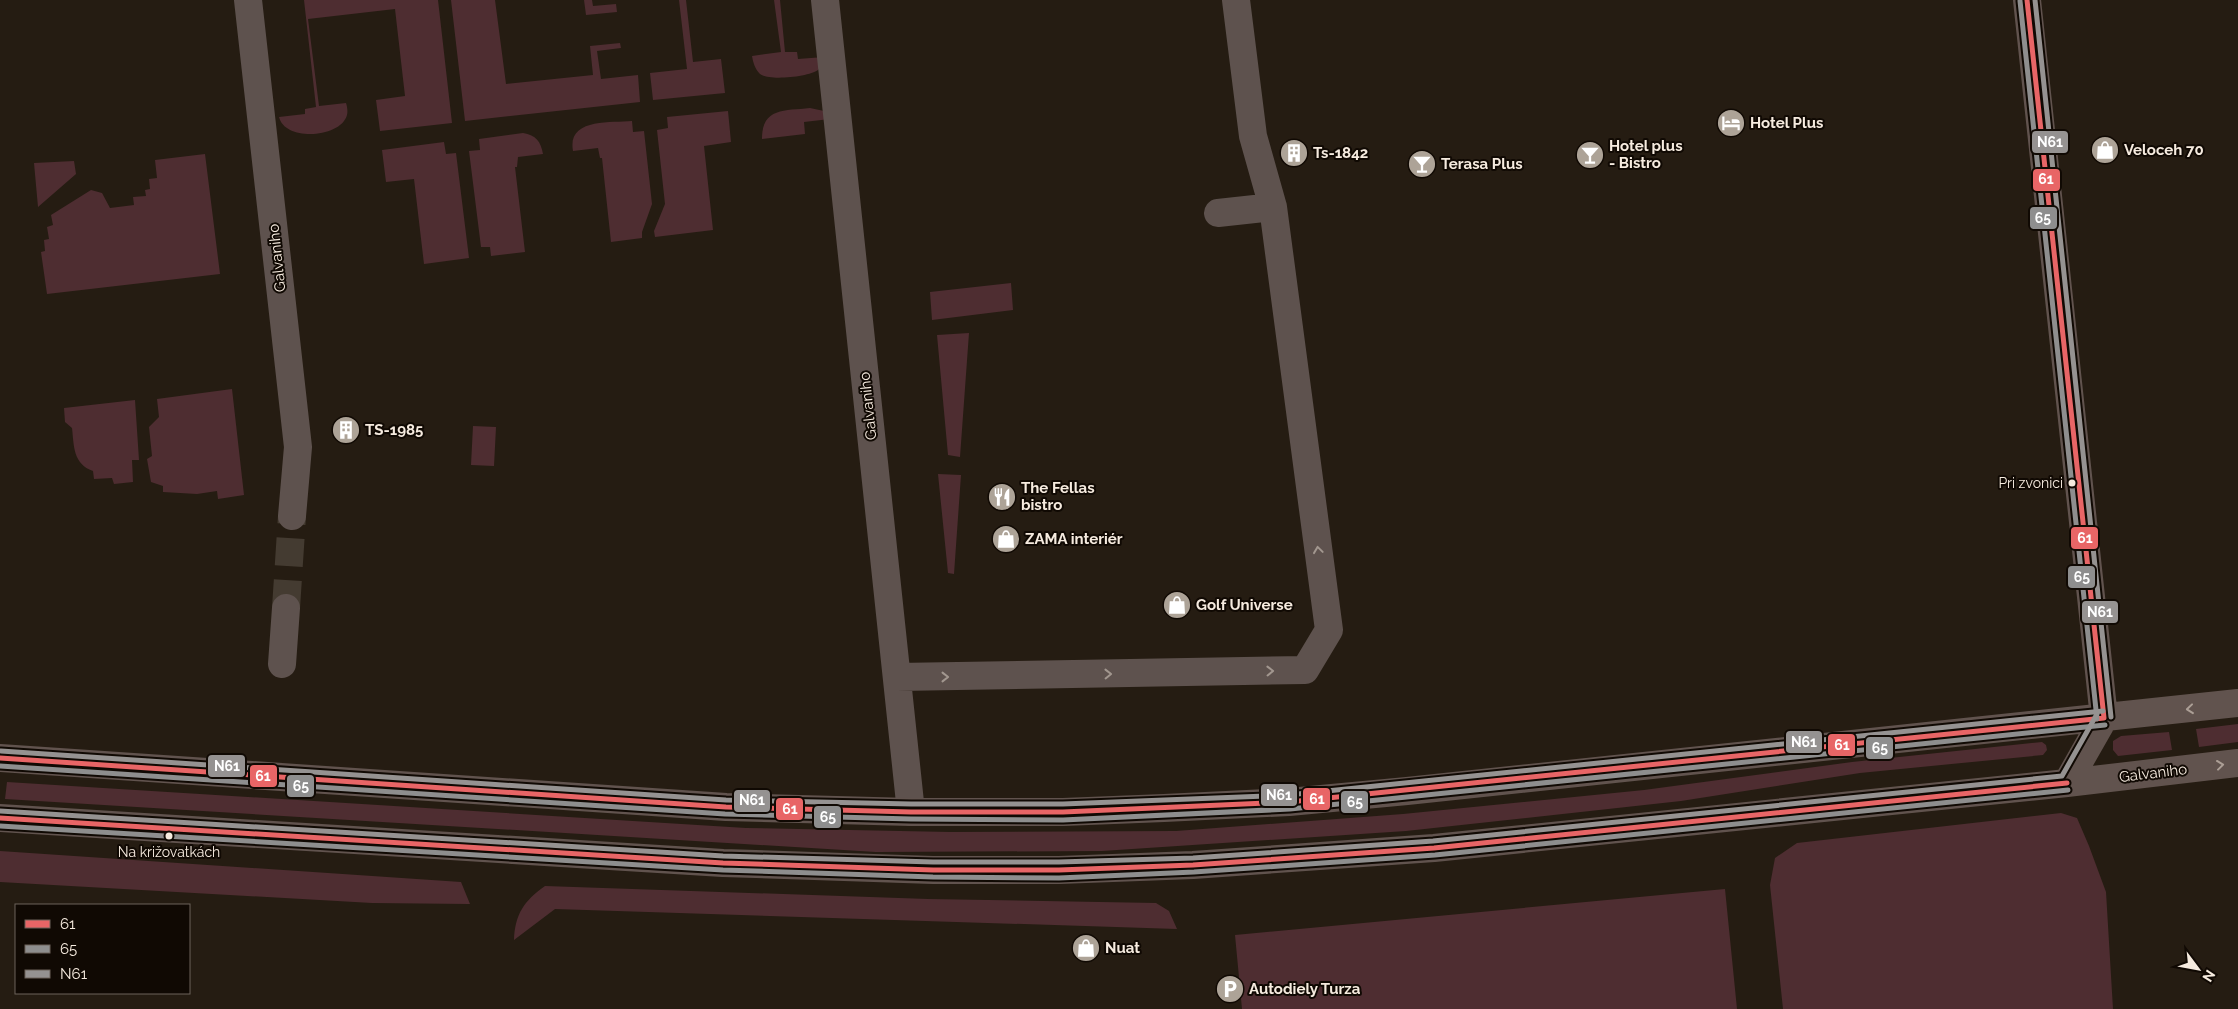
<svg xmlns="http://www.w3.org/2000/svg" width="2238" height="1009" viewBox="0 0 2238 1009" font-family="Raleway,sans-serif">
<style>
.green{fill:#4e2d31}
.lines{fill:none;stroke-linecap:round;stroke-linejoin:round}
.street-tunnel{stroke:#443b31;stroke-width:28;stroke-dasharray:28 14;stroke-linecap:butt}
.street{stroke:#5e524e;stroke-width:28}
.secondary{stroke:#61534e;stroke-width:28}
.bus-1-casing{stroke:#100903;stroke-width:9}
.bus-2-casing{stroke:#100903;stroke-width:9}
.bus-3-casing{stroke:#100903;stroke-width:9}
.bus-1{stroke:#e86566;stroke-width:5}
.bus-2{stroke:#8e8e8e;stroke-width:5}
.bus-3{stroke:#959291;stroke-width:5}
.oneway{stroke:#a2978f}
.oneway2{stroke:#ac9f96}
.bus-dot{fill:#f6ebdf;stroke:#100903;stroke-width:2}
.labels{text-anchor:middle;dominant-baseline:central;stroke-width:4;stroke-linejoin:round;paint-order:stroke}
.bus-label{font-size:14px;fill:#f6ebdf;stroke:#100903;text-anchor:end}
.poi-label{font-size:15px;font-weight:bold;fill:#f6ebdf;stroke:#100903;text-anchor:start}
.street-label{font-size:15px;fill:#f6ebdf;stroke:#100903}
.line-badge{stroke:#100903;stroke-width:2}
.badge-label{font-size:14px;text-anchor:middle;font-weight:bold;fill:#fff}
</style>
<rect width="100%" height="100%" fill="#251c12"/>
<path class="green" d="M304,0H438L452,123L380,131L376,100L405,96L395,9L308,19L319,106L346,103C347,106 348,111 347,115C341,138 285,142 279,117L305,114V109L316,107Z
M451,0H495L506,84L593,75L590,46L620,43L621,48L597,51L601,79L638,75L640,102L465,121Z
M584,0H592L593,6L616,4L617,12L586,15Z
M679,0H686L693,62L721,59L725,93L653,100L650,73L687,69Z
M774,0H780L785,52H797L798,59L824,57V61C822,64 820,68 818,70C809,77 768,81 760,74C755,69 753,62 752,56L781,52Z
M810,108L824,111L830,119L804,122L805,134L762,139C762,107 785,111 810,108Z
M728,111L731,142L704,146L713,230L655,237L654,231L665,204L657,130L668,128L667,117Z
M632,121L633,132L644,131L652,204L642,232V238L611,242L602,158H600L598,148L573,151C567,118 610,123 632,121Z
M523,133C536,135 541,142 543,154L518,157L517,167H515L525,252L491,256L490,247H481L469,151L480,150L479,139Z
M444,142L446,154L456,153L469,258L424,264L414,179L386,182L382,150Z
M205,154L220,274L47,294L41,252L45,251L44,240L49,239L47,227L53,225L51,215L91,190L102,193L110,208L134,205L133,197L146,196L145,190L150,189L149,179L157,178L155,160Z
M74,161L76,174L38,207L34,163Z
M1011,283L1013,310L932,320L930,292Z
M969,333L960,457L948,455L937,335Z
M232,389L244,495L218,499L217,491L197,494L163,492V486L151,482L147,459L152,456L149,427L159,417L157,399Z
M135,400L139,460H132L133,482L114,484L112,478L94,479L93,471C73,464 74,446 72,428L65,422L64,408Z
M473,426L496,427L494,466L471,465Z
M938,474L961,475L954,574L948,573Z
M2238,724V742L2199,747L2196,729Z
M2169,732L2172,750L2118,756L2113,750V741L2121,736Z
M2042,742L2046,745L2047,750L2043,755L1860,773L1681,801L1406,831L1102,851L876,852L5,799L7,782L746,828L950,832L1176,831L1403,814L1644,790L1852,762Z
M2061,813L2077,818L2089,846L2106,892L2113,1009H1783L1770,885L1775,858L1797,843Z
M0,851L461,882L470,904L372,903L0,882Z
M545,886L928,899L1156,903L1169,911L1177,929L555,909L514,940C515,914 524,901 545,886Z
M1725,889L1737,1009H1242L1235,935Z"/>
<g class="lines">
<path class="street-tunnel" d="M286,608L292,516"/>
<path class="street" d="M248,0L298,447L292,516
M825,0L911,812
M1218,213L1273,207
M282,664L286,608
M897,677L1305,670L1329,630L1273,207L1253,136L1236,0"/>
<path class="secondary" d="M2027,0L2104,718
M0,758L726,807L911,812H1063L1164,808L1289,802L1407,791L2238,703
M2067,783L2104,718
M0,818L723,863L933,870H1059L1193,865L1434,848L2067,783L2238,763"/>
<defs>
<path id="bus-1" d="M2027,0L2104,718
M0,758L726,807L911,812H1063L1289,802L2104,718
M0,818L723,863L933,870H1059L1193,865L1434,848L2067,783"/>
<path id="bus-2" d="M2020,1L2097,719
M0,766L725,814L911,819L1063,820L1290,809L2105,725
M0,826L723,870L933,877L1059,878L1194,872L1435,855L2068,790"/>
<path id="bus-3" d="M2035,0L2111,717
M1,751L726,800L911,804H1063L1288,795L2103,711
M0,811L723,856L933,862H1059L1193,858L1433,841L2062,776L2097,714"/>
</defs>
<use href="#bus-1" class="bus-1-casing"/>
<use href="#bus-2" class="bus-2-casing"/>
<use href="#bus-3" class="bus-3-casing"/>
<use href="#bus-1" class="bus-1"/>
<use href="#bus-2" class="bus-2"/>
<use href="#bus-3" class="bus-3"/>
</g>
<defs><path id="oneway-chevron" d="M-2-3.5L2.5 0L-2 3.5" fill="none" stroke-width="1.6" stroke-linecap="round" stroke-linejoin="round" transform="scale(1.25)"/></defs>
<g class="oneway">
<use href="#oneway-chevron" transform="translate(1318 550) rotate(-98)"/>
<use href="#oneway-chevron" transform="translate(1270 671) rotate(-1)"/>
<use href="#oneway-chevron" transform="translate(1108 674) rotate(-1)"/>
<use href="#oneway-chevron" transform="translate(945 677)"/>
</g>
<g class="oneway2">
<use href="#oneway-chevron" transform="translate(2190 709) rotate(174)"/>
<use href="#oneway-chevron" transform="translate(2220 765) rotate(-7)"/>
</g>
<defs>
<symbol id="hotel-disc" viewBox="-11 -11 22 22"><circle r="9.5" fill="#ada397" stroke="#100903"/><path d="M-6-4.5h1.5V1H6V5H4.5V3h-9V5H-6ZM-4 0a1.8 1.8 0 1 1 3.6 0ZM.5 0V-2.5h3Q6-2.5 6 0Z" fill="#fff"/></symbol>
<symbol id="shop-disc" viewBox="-11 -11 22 22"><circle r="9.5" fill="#ada397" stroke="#100903"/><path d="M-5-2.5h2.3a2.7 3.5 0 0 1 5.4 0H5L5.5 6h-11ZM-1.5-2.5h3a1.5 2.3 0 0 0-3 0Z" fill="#fff"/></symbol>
<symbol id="building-disc" viewBox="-11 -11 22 22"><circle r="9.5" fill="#ada397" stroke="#100903"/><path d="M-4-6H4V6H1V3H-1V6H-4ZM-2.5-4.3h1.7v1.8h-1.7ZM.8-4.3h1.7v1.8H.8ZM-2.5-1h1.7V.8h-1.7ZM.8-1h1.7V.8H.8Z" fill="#fff"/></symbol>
<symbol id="bar-disc" viewBox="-11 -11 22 22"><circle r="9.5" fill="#ada397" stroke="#100903"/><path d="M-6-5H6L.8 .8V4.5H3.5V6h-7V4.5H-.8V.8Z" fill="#fff"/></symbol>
<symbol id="restaurant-disc" viewBox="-11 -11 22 22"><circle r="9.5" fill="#ada397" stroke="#100903"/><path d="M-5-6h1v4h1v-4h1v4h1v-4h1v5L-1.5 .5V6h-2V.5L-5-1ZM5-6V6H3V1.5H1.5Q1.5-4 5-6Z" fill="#fff"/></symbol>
<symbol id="parking-disc" viewBox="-11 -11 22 22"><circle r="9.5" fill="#ada397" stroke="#100903"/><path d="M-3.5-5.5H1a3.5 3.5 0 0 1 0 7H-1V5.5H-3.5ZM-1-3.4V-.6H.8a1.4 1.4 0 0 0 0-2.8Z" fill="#fff"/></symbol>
</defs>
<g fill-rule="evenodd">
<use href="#hotel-disc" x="1715" y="107" width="32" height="32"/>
<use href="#shop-disc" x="2089" y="134" width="32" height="32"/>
<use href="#building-disc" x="1278" y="137" width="32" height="32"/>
<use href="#bar-disc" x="1574" y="139" width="32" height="32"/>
<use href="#bar-disc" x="1406" y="148" width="32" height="32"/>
<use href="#building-disc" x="330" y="414" width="32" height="32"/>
<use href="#restaurant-disc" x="986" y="481" width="32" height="32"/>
<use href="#shop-disc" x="990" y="523" width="32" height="32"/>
<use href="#shop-disc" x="1161" y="589" width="32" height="32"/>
<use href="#shop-disc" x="1070" y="932" width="32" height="32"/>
<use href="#parking-disc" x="1214" y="973" width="32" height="32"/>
</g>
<g class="bus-dot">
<circle cx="2072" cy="483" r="4.5"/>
<circle cx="169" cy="836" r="4.5"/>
</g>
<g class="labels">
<g class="bus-label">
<text x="2063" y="483">Pri zvonici</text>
<text x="169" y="852" text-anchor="middle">Na križovatkách</text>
</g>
<g class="poi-label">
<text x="1750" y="123">Hotel Plus</text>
<text x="1609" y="146">Hotel plus<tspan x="1609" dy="17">- Bistro</tspan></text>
<text x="2124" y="150">Veloceh 70</text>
<text x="1313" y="153">Ts-1842</text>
<text x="1441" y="164">Terasa Plus</text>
<text x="365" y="430">TS-1985</text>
<text x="1021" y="488">The Fellas<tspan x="1021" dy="17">bistro</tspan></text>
<text x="1025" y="539">ZAMA interiér</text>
<text x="1196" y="605">Golf Universe</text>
<text x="1105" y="948">Nuat</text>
<text x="1249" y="989">Autodiely Turza</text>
</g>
<g class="street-label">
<text transform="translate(277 258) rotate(-96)">Galvaniho</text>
<text transform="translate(868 406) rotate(-96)">Galvaniho</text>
<text transform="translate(2153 773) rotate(-7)">Galvaniho</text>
</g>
</g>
<g class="line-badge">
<rect x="2031" y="130" width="38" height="24" rx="5" fill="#959291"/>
<rect x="2032" y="168" width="29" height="24" rx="5" fill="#e86566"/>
<rect x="2029" y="206" width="29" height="24" rx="5" fill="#8e8e8e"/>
<rect x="2070" y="526" width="29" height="24" rx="5" fill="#e86566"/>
<rect x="2067" y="565" width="29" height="24" rx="5" fill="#8e8e8e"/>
<rect x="2081" y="600" width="38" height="24" rx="5" fill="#959291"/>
<rect x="1785" y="730" width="38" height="24" rx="5" fill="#959291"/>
<rect x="1827" y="733" width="29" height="24" rx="5" fill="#e86566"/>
<rect x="1865" y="736" width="29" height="24" rx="5" fill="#8e8e8e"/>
<rect x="207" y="754" width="39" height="24" rx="5" fill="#959291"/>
<rect x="249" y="764" width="29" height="24" rx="5" fill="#e86566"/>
<rect x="286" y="774" width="29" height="24" rx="5" fill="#8e8e8e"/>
<rect x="1260" y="783" width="38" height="24" rx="5" fill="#959291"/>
<rect x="1302" y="787" width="29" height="24" rx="5" fill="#e86566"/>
<rect x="733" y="789" width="38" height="24" rx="5" fill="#959291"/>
<rect x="1340" y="790" width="29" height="24" rx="5" fill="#8e8e8e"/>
<rect x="775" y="797" width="29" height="24" rx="5" fill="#e86566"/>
<rect x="813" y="805" width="29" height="24" rx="5" fill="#8e8e8e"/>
</g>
<g class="badge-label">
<text x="2050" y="147">N61</text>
<text x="2046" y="184">61</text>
<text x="2043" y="223">65</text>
<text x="2085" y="543">61</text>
<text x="2082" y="582">65</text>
<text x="2100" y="617">N61</text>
<text x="1804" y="747">N61</text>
<text x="1842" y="750">61</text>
<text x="1880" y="753">65</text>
<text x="227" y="771">N61</text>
<text x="263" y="781">61</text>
<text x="301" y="791">65</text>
<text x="1279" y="800">N61</text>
<text x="1317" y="804">61</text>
<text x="752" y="805">N61</text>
<text x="1355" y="807">65</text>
<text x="790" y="814">61</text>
<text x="828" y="822">65</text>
</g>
<rect x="15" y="904" width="175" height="90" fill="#100903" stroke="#6c635b"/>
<rect x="25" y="920" width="25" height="8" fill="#e86566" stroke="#6c635b"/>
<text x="60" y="929" font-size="15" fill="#f6ebdf">61</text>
<rect x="25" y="945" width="25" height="8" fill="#8e8e8e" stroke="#6c635b"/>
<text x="60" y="954" font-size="15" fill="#f6ebdf">65</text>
<rect x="25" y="970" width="25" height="8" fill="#959291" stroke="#6c635b"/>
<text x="60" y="979" font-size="15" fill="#f6ebdf">N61</text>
<g transform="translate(2198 969) rotate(122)" stroke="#100903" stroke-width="4" paint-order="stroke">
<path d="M0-4L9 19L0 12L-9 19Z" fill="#f6ebdf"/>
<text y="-8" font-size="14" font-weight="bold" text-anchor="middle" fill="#f6ebdf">N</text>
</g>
</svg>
